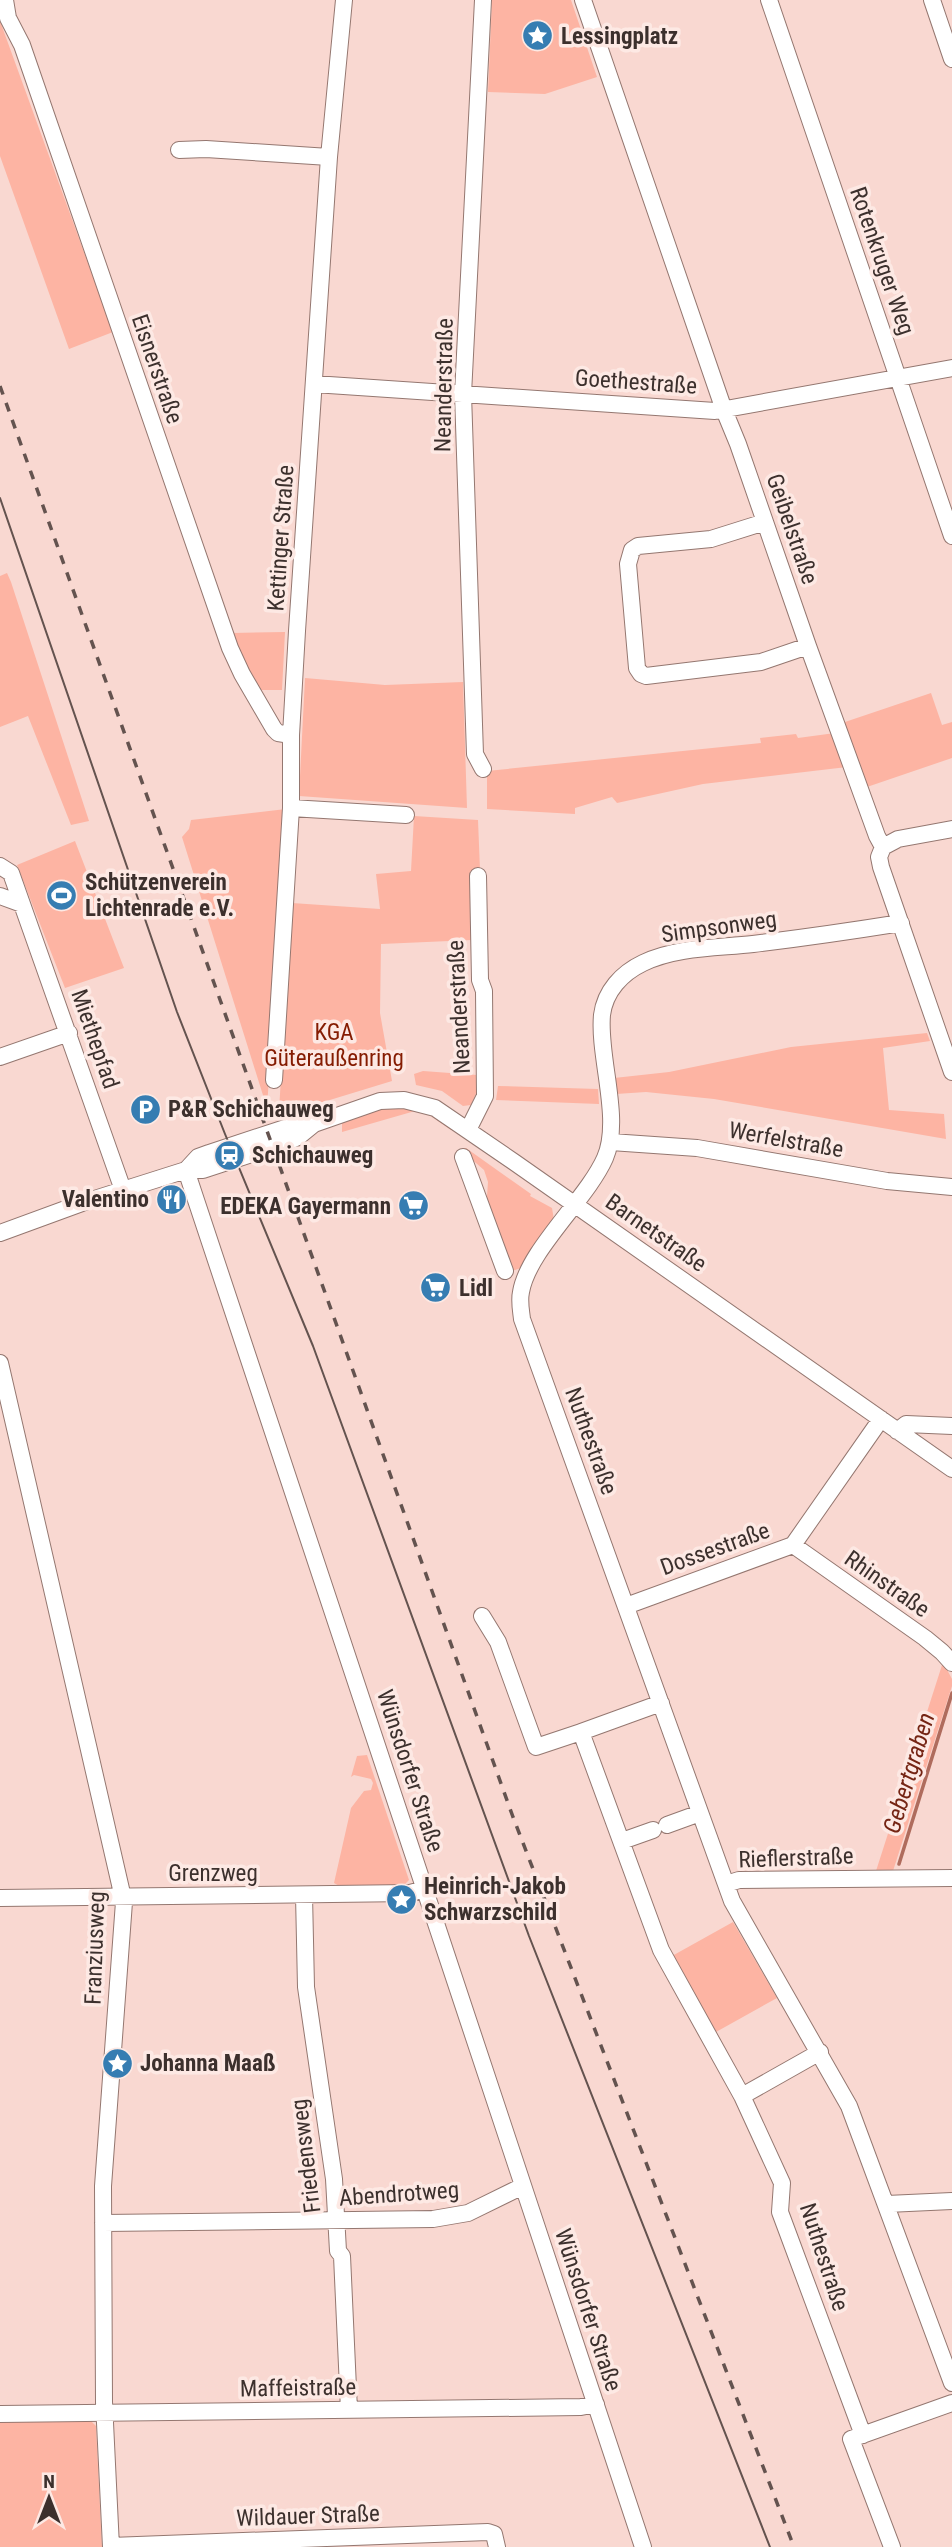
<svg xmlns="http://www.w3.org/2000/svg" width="952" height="2547" viewBox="0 0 952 2547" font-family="'Roboto Condensed',sans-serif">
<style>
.green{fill:#fdb4a3}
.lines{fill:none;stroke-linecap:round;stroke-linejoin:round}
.stream{stroke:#af6c5d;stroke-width:3.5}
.minor-casing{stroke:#947770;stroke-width:18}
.minor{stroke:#fff;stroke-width:16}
.tram{stroke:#64534f;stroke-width:2}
.rail{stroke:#64534f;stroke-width:3.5;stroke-dasharray:9 9;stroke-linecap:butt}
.labels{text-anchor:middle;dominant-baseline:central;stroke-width:7;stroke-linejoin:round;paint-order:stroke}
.poi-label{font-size:23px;font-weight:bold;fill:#3c302d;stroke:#fde9e4;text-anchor:start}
.street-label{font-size:23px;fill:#3c302d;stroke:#fde9e4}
.park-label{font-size:23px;fill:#851c02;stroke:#fde9e4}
.water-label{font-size:24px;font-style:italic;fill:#752514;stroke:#fde9e4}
</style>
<rect width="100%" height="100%" fill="#f9d8d1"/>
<path class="green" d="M492,0H571L597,77L545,94L488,92Z
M0,21L113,332L69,349L0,156Z
M7,573L11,582L89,821L71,825L28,716L0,727V576Z
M285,632L282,690H257L231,633Z
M305,678L385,685L463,682L467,808L299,796Z
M931,693L942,725L952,722V758L864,788L842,723Z
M835,733L847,767L703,784L617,803L612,797L575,808V814L487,809V771L761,743L760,738L796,734L798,738Z
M286,809L285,824L267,1108L182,837L189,829L191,820Z
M414,816L478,820L480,870L470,871L472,940L381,944L380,1013L392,1081L284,1114L279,1110L292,903L380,909L376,874L411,871Z
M75,841L124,968L65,988L17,865Z
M927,1033L930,1041L883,1048L889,1110L944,1114L946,1139L714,1099L646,1092L616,1094L614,1078L669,1072L791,1047Z
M423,1071L477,1075V1091L471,1105L463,1106L442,1091L416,1085L414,1074Z
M498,1086L598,1089L599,1104L496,1100Z
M403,1107L426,1112L453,1128L451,1130L428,1114L415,1111L342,1132V1123C363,1113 381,1108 403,1107Z
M462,1148H466L531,1194L530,1196L552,1208L554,1220L521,1268L509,1272L486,1210L488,1182L484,1170L461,1150Z
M943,1662L952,1679V1686L893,1871H876Z
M367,1755L409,1880L403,1886L341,1887L334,1883L351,1808L364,1791L371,1790L373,1783L371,1779L354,1775L351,1777L357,1756Z
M733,1922L777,1998L716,2032L672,1956Z
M91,2421L96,2426L102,2547H0V2422Z"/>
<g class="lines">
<path class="stream" d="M899,1864L952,1693"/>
<defs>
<path id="minor" d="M5,0L8,18L22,45L230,648L242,674L274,729L278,733L291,735
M583,0L724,410L738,444L808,646L877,836L883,847L879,857L881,867L952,1072
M769,0L952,536
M932,0L952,59
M179,150L206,149L329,157
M314,384L715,411L952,368
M765,522L711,539L638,546L632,550L628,564L637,668L641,674L646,676L761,662L808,646
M483,769L475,754L463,394L483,0
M291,808L406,815
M883,847L898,839L952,829
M0,866L11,873L123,1190
M0,896L22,904
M901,923C851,931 802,938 753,944C717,948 676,947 643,963C622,973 605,991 602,1015C598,1057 622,1119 605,1158C587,1199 528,1250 521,1292C519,1301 521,1310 522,1319L732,1901L849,2106L952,2383
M0,1057L69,1033
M274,1080L291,808V735L297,631L329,157L344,0
M468,1130L485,1096L484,991L480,980L478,876
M611,1142L697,1148L887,1181L952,1187
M463,1157L505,1271
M186,1170L643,2547
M186,1170L198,1157L209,1153L294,1125L314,1124L380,1101L404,1100L435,1108L514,1162L952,1469
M0,1233L82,1203L186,1170H203L285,1143L298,1137L314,1124
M0,1363L124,1902L103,2186L104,2402L111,2547
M897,1431L906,1424L952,1426
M793,1545L925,1638L942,1652L952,1663
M626,1606L793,1545L881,1419
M482,1616L498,1642L536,1747L581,1732
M661,1703L581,1732L661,1950L742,2096L782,2183L780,2212L863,2435
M667,1825L700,1813
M622,1841L653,1830
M726,1884L739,1880L952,1878
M304,1895L306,1987L334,2179L338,2251L342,2256L349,2410
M0,1898L410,1893L425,1889
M742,2096L820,2052
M887,2204L952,2201
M103,2223L433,2219L468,2213L523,2186
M0,2414L581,2407L596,2404
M111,2546L488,2532L494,2534L497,2547
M892,2547L851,2439L952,2403"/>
</defs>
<use href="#minor" class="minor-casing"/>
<use href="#minor" class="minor"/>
<path class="tram" d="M0,498L177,1012L225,1134L313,1346L529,1936L770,2547"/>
<path class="rail" d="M0,386L513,1817L794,2547"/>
</g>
<defs>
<symbol id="sight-disc" viewBox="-11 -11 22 22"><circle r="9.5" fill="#367db2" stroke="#fde9e4"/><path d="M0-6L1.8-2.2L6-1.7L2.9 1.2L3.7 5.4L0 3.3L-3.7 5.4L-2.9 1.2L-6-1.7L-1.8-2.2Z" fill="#fff"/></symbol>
<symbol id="stadium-disc" viewBox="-11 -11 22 22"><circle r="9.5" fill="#367db2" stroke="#fde9e4"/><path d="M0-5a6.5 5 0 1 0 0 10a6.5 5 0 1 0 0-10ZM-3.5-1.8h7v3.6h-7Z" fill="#fff"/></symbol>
<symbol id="parking-disc" viewBox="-11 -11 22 22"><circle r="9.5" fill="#367db2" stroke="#fde9e4"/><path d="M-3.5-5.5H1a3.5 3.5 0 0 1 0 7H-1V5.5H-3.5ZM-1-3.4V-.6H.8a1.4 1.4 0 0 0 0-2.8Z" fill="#fff"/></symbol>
<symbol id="station-disc" viewBox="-11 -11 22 22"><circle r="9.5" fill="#367db2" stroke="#fde9e4"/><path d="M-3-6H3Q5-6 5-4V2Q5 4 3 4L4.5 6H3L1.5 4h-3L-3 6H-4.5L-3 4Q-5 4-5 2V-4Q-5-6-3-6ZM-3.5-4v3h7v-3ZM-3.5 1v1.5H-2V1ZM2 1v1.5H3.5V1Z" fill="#fff"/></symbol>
<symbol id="restaurant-disc" viewBox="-11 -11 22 22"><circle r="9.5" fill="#367db2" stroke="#fde9e4"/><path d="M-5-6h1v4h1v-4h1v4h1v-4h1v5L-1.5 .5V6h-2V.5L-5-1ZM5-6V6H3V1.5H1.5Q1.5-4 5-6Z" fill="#fff"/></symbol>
<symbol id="supermarket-disc" viewBox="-11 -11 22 22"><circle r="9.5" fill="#367db2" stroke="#fde9e4"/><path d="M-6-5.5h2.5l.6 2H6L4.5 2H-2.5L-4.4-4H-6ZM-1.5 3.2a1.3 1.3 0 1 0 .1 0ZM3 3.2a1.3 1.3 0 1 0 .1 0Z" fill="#fff"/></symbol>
</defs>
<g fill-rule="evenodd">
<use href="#sight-disc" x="520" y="18" width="35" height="35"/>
<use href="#stadium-disc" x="44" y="878" width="35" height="35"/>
<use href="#parking-disc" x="128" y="1092" width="35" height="35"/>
<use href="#station-disc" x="212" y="1138" width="35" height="35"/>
<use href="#restaurant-disc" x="154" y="1182" width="35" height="35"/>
<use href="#supermarket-disc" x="396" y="1188" width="35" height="35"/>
<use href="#supermarket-disc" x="418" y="1270" width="35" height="35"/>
<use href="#sight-disc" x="384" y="1882" width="35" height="35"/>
<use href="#sight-disc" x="100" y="2046" width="35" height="35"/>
</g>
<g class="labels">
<g class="poi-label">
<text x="561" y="36">Lessingplatz</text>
<text x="85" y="882">Schützenverein<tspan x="85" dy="26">Lichtenrade e.V.</tspan></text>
<text x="168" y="1109">P&amp;R Schichauweg</text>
<text x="252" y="1155">Schichauweg</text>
<text x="149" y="1199" text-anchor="end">Valentino</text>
<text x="391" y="1206" text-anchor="end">EDEKA Gayermann</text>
<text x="459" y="1288">Lidl</text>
<text x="424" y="1886">Heinrich-Jakob<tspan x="424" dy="26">Schwarzschild</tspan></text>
<text x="140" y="2063">Johanna Maaß</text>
</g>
<g class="street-label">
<text transform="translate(882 261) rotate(71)">Rotenkruger Weg</text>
<text transform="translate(157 369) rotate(71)">Eisnerstraße</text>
<text transform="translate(636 382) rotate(4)">Goethestraße</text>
<text transform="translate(444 385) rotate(-89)">Neanderstraße</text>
<text transform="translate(792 529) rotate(71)">Geibelstraße</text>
<text transform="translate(281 538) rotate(-86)">Kettinger Straße</text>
<text transform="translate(719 927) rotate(-8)">Simpsonweg</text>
<text transform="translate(459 1007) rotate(-93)">Neanderstraße</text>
<text transform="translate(95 1039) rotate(71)">Miethepfad</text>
<text transform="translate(786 1140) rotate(10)">Werfelstraße</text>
<text transform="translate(656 1233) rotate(35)">Barnetstraße</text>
<text transform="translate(591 1441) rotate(70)">Nuthestraße</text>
<text transform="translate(715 1549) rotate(-20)">Dossestraße</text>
<text transform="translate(887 1584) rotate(35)">Rhinstraße</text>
<text transform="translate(410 1771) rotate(72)">Wünsdorfer Straße</text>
<text transform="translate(796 1858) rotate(-2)">Rieflerstraße</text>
<text x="213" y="1873">Grenzweg</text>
<text transform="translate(95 1948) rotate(-88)">Franziusweg</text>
<text transform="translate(306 2156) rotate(-97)">Friedensweg</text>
<text transform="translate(399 2194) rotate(-4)">Abendrotweg</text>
<text transform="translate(824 2257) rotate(72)">Nuthestraße</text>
<text transform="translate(588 2310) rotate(72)">Wünsdorfer Straße</text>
<text transform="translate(298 2388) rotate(-1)">Maffeistraße</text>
<text transform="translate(308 2516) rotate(-2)">Wildauer Straße</text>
</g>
<g class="park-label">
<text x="334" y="1032">KGA<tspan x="334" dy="26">Güteraußenring</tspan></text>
</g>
<g class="water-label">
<text transform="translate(909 1773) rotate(-73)">Gebertgraben</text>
</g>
</g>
<g transform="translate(49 2498)" stroke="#fde9e4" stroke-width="5" paint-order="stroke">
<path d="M0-5L12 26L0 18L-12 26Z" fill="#3c302d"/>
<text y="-10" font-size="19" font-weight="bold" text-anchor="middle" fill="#3c302d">N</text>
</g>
</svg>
